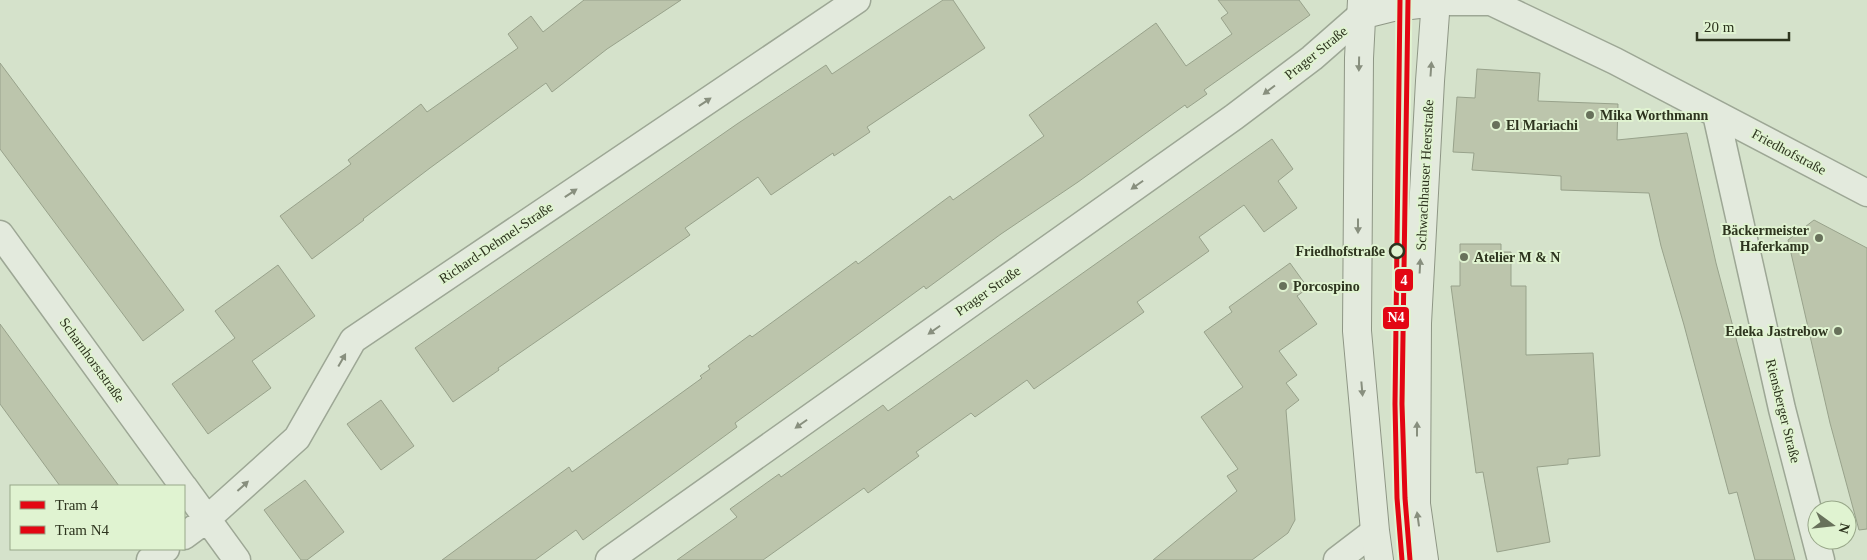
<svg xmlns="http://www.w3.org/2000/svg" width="1867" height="560" viewBox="0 0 1867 560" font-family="'Times New Roman',serif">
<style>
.building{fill:#bcc5ac;stroke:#98a28b}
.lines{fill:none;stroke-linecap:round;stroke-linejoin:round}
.street-casing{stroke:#9da795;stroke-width:29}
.secondary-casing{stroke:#8e9685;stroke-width:30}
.street{stroke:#e3eadd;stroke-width:26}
.secondary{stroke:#e3eadd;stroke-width:28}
.tram-1-casing{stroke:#e0f3d1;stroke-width:9}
.tram-2-casing{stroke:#e0f3d1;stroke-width:9}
.tram-1{stroke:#e30613;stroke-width:5}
.tram-2{stroke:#e30613;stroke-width:5}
.oneway{fill:#888f7e}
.poi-dot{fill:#68715b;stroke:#e0f3d1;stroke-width:2}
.stop-dot{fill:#e0f3d1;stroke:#2d341e;stroke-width:2.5}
.labels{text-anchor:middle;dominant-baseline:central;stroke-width:4;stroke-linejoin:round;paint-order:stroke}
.street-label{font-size:14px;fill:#2d341e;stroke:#e0f3d1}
.poi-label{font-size:14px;font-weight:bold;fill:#2d341e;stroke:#e0f3d1;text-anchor:start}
.stop-label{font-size:14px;font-weight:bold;fill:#2d341e;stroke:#e0f3d1;text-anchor:end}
.line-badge{stroke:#e0f3d1;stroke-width:2}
.badge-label{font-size:14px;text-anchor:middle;font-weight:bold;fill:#fff}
</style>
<rect width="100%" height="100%" fill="#d5e2cb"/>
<path class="building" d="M584,0H681L607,49L552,92L546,83L430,168L363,219L364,220L312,259L280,216L351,164L348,160L421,104L427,112L518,48L508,34L531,16L543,32Z
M943,0H953L985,48L867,127L870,132L834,156L833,153L771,195L758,177L685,228L690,235L498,368L499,370L453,402L415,348L737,124L826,65L832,74Z
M1218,0H1299L1310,15L1204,90L1207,94L1187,108L1185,105L1078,182L1001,234L926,289L924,286L865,329L735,423L737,427L583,540L576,530L535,560H442L569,467L572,472L702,378L700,376L710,369L708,366L750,335L752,337L856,261L858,264L950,196L953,200L1044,136L1029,115L1156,23L1186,66L1232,34L1221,18L1228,13Z
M0,63L184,310L143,341L0,149Z
M1477,69L1540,73L1538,101L1618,104L1617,140L1687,133L1716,263L1795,560H1755L1737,492L1729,494L1684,325L1661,246L1649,193L1561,190V176L1472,170L1474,153L1453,152L1457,97L1475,98Z
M1272,139L1293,169L1278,181L1297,208L1264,232L1244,205L1199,237L1209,251L1137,302L1144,312L1034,389L1027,380L975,417L971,413L916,452L919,456L894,474L868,493L864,488L763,560H677L737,517L730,509L779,474L781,477L883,405L888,411Z
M1814,220L1867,248V529L1859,530L1830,423L1788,240Z
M1460,244H1501V252H1511V286H1526V355L1593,353L1600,456L1568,459V464L1537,467L1550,542L1497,552L1483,472L1476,473L1451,286H1460Z
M1290,263L1308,288L1297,296L1317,324L1279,351L1297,375L1286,383L1299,400L1286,410L1295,520L1288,533L1252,560H1153L1237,491L1227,476L1238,469L1201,417L1243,387L1204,332L1232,312L1229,307Z
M278,265L315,316L252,361L271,388L208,434L172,384L235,338L215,311Z
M0,324L94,452L119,486H60L0,404Z
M381,400L414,446L381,470L347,424Z
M305,480L344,532L307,560H301L264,510Z"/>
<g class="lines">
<defs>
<path id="street" d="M1436,2H1491L1615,61L1867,193
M1716,114L1782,409L1821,560
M0,234L183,486
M184,487L237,560
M184,536L207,519L297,438L353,340L857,0
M150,560L166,549
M609,560L1234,117L1312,58L1361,15
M1337,560L1375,531"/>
<path id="secondary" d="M1362,0L1359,58L1357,331L1375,531L1379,560
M1361,15L1393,7L1436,2
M1424,560L1416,504L1417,323L1430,81L1436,0"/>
</defs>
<use href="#street" class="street-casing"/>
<use href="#secondary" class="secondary-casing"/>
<use href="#street" class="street"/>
<use href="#secondary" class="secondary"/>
<defs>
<path id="tram-1" d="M1408,0L1402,404L1405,498L1410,560"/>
<path id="tram-2" d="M1400,0L1395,404L1397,498L1402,560"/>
</defs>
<use href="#tram-1" class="tram-1-casing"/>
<use href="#tram-2" class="tram-2-casing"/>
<use href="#tram-1" class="tram-1"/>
<use href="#tram-2" class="tram-2"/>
</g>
<defs><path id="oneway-solid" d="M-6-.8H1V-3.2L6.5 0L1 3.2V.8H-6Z" transform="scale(1.25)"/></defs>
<g class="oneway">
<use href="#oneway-solid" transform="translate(1359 64) rotate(91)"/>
<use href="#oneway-solid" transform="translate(1431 69) rotate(-86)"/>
<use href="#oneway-solid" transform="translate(1269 90) rotate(143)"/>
<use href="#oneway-solid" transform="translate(705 102) rotate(-34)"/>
<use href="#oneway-solid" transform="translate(1137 185) rotate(145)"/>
<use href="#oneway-solid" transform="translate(571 193) rotate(-34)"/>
<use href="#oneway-solid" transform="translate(1358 226) rotate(90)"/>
<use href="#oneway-solid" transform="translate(1420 266) rotate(-87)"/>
<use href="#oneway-solid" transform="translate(934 330) rotate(145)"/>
<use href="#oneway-solid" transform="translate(342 360) rotate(-60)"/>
<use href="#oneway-solid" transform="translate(1362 389) rotate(85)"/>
<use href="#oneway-solid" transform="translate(801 424) rotate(145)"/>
<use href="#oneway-solid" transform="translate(1417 429) rotate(-90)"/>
<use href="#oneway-solid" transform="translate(243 486) rotate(-42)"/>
<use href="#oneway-solid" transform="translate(1418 519) rotate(-98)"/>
</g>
<g class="poi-dot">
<circle cx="1590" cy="115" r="5"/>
<circle cx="1496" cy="125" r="5"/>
<circle cx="1819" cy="238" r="5"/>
<circle cx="1464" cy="257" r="5"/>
<circle cx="1283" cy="286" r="5"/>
<circle cx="1838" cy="331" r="5"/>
</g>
<circle class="stop-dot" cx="1397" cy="251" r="7"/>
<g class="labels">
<g class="street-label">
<text transform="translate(1316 53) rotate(-39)">Prager Straße</text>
<text transform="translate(1789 152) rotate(28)">Friedhofstraße</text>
<text transform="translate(1425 175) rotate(-87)">Schwachhauser Heerstraße</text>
<text transform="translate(496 243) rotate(-34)">Richard-Dehmel-Straße</text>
<text transform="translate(988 291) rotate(-35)">Prager Straße</text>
<text transform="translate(92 360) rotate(54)">Scharnhorststraße</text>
<text transform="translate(1783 411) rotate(76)">Riensberger Straße</text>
</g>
<g class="poi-label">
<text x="1600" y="115">Mika Worthmann</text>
<text x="1506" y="125">El Mariachi</text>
<text x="1809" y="230" text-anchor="end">Bäckermeister<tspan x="1809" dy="16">Haferkamp</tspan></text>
<text x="1474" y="257">Atelier M &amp; N</text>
<text x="1293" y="286">Porcospino</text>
<text x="1828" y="331" text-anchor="end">Edeka Jastrebow</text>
</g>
<g class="stop-label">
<text x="1385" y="251">Friedhofstraße</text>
</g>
</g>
<g class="line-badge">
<rect x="1394" y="268" width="20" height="24" rx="5" fill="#e30613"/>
<rect x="1382" y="306" width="28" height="24" rx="5" fill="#e30613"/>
</g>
<g class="badge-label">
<text x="1404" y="285">4</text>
<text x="1396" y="322">N4</text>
</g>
<rect x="10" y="485" width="175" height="65" fill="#e0f3d1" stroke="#98a789"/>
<rect x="20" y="501" width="25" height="8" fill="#e30613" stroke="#98a789"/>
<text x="55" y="510" font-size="15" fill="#2d341e">Tram 4</text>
<rect x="20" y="526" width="25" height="8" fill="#e30613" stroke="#98a789"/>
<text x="55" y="535" font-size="15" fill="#2d341e">Tram N4</text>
<g transform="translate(1832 525) rotate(105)"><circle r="24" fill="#e0f3d1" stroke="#98a789"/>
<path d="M0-4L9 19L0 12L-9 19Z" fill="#68715b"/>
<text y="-8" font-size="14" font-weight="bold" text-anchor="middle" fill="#2d341e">N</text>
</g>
<path d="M1697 32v8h92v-8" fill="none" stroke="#2d341e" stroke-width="2.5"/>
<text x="1704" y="32" font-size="15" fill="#2d341e" stroke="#e0f3d1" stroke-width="4" paint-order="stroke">20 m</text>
</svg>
